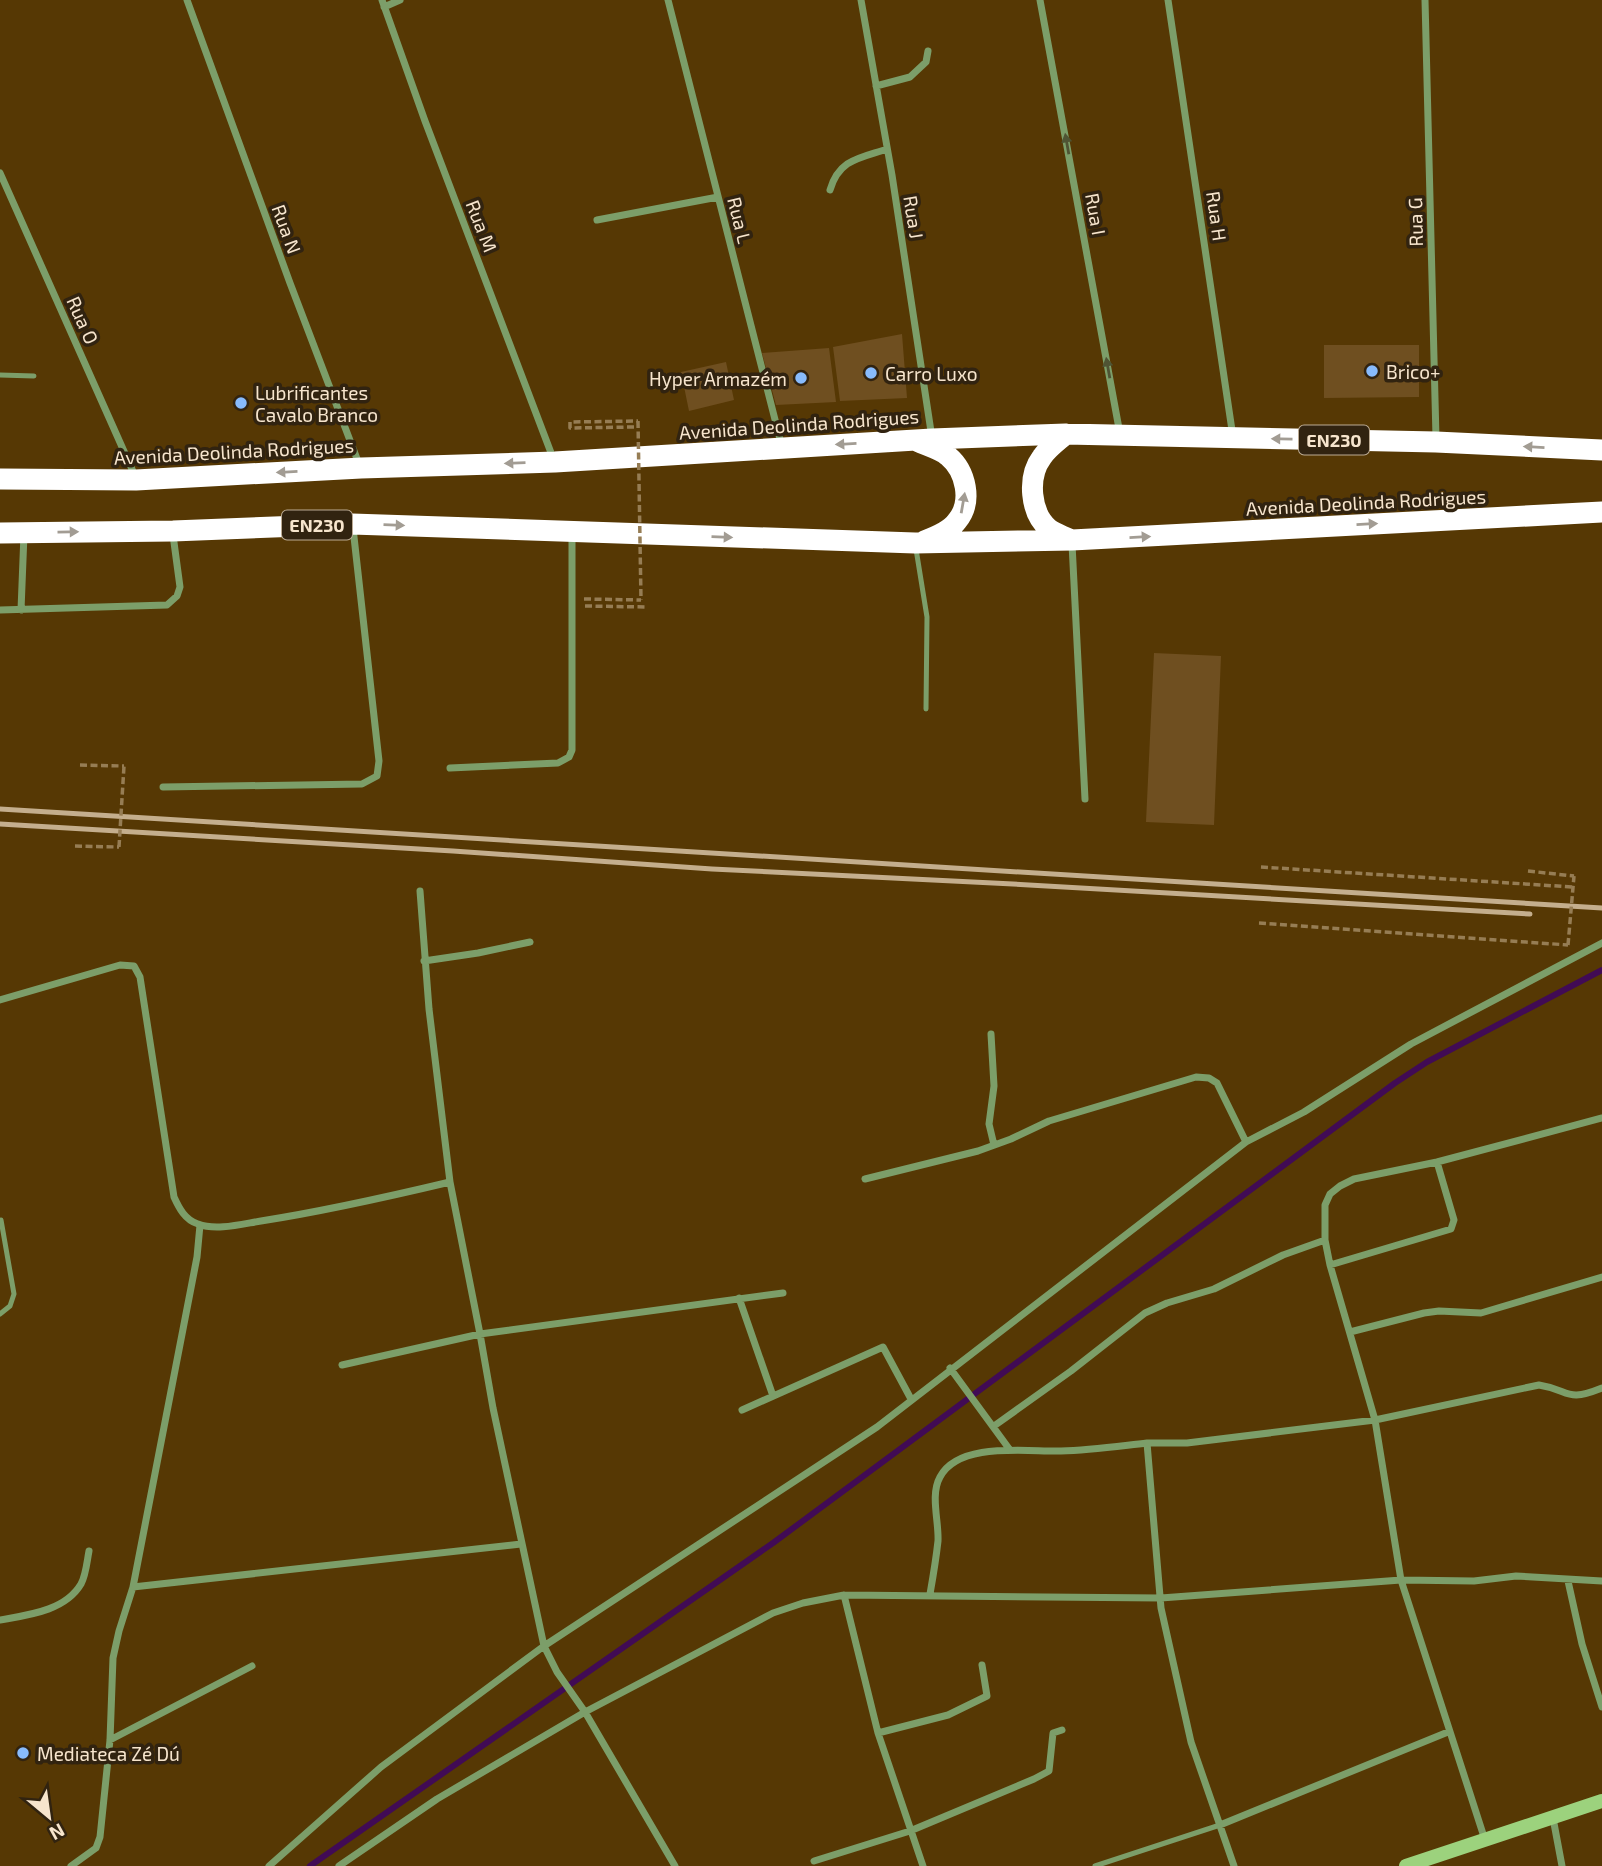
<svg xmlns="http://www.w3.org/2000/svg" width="1602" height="1866" viewBox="0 0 1602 1866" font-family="'Exo 2',sans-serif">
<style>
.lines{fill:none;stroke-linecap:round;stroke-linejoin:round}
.stream{stroke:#410b55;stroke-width:6}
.building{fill:#6f4f20}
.path{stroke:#967d54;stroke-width:3.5;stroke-dasharray:7 3.5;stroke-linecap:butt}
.lane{stroke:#7c9e69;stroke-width:5}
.street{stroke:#7c9e69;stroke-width:7}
.secondary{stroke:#9cd27d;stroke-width:14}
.highway{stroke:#fff;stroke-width:21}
.rail{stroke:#c4ae8d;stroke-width:5}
.path-bridge{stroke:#967d54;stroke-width:3.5;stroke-dasharray:7 3.5;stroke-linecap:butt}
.oneway{fill:#4f5434}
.oneway2{fill:#a29c93}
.poi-dot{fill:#88bbfc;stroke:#312310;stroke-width:2.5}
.labels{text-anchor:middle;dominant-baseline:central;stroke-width:7;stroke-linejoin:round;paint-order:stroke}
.shield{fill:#312310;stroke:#bcab94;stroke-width:2}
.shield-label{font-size:18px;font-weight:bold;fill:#f7e5cd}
.street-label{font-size:19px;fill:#f7e5cd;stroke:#312310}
.poi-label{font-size:19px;fill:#f7e5cd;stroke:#312310;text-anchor:start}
</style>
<rect width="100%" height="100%" fill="#563804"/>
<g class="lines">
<path class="stream" d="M310,1866L773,1543L1395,1083L1427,1062L1602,970"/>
</g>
<path class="building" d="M902,334L907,398L840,401L833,347Z
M1324,345H1419V397L1324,398Z
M829,348L836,402L776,405L762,353Z
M726,362L734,400L689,411L681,372Z
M1154,653L1221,656L1214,825L1146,822Z"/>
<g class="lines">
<path class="path" d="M634,427L570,428V422L638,421
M584,599L641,600
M585,606L646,607
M80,765L124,766
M75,846L119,847
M1261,867L1572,887
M1528,871L1574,876
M1259,923L1568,945"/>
<path class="lane" d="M0,375L34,376
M916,549L927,617L926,709
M0,1314L10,1306L14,1294L1,1220
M1095,1866L1220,1825"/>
<path class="street" d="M187,0L290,283L359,464
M382,0L425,121L553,458
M668,0L782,447
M861,0L892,175L932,438
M1040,0L1120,434
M1168,0L1233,437
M1425,0L1436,438
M384,7L400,0
M876,86L910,77L926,62L928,51
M0,173L135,476
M830,190C839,159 860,158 887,149
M597,220L718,197
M1072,544L1085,799
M0,610L167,605L177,596L180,587L173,535
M21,610L24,534
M450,768L558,763L569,757L572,750V533
M163,787L362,784L377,776L379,761L353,528
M420,891L429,1009L450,1182L480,1334L493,1408L544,1646L557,1672L585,1712L675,1866
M424,961L478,953L530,942
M0,1000L120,965L134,966L140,977L174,1197C179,1208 185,1220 198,1224C216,1231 242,1224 261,1221C325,1211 387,1197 450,1182
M991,1034L994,1086L989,1124L994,1145
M865,1179L978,1151L1011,1139L1049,1121L1196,1077L1209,1078L1217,1083L1246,1142
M1330,1265L1451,1229L1454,1220L1437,1162
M739,1298L773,1396
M1350,1332L1424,1313L1439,1311L1481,1313L1602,1277
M342,1365L480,1334L783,1293
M950,1368L1010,1450
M742,1410L883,1347L911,1399
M994,1426L1071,1371L1145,1313L1167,1303L1214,1289L1283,1255L1325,1240
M1568,1581L1582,1644L1602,1707
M133,1587L521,1544
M930,1594C933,1577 936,1559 938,1541C939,1521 930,1495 940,1477C959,1441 1028,1452 1061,1451C1090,1450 1119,1446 1147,1443
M844,1595L878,1733L923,1866
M0,1620C28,1615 65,1611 81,1584C86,1575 87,1561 89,1551
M878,1733L948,1715L987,1696L982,1665
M110,1740L252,1666
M1553,1818L1562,1866
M1220,1825L1448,1732
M1485,1840L1401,1580L1375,1420L1330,1265L1325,1240V1205L1330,1194L1340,1186L1354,1179L1437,1162L1602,1118
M814,1861L910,1831L1034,1779L1049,1771L1053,1733L1062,1730
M71,1866L96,1848L100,1837L110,1740L113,1658L119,1631L133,1587L197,1257L200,1225
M269,1866L381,1767L544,1646L877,1427L1246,1142L1304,1112L1411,1044L1602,943
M339,1866L437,1799L585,1712L773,1613L803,1603L844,1595L1161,1598L1401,1580L1474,1581L1516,1576L1602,1581
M1234,1866L1191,1742L1161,1608L1147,1443H1187L1375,1420L1539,1385C1571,1390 1565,1403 1602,1388"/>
<path class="secondary" d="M1406,1866L1602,1801"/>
<path class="highway" d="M1066,434C1058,441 1048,448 1042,457C1027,477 1030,513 1049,529C1054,533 1063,536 1069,539
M917,441C927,446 940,449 948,456C966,471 973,502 957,521C950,531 935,537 924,541
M0,479L136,480L361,468L555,462L932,439L1066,434L1436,442L1602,450
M0,533L173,531L352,524L915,543L1072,540L1602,512"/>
<path class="rail" d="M0,809L1602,908
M0,824L453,851L712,869L1013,884L1530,914"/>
<path class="path-bridge" d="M638,421L641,600
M119,847L124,766
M1568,945L1574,876"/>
</g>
<defs><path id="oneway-solid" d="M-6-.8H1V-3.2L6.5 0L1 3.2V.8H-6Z" transform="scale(1.75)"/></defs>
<g class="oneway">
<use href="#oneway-solid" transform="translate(1067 144) rotate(-100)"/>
<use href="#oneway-solid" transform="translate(1108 368) rotate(-100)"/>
</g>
<g class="oneway2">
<use href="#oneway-solid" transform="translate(1282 439) rotate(-179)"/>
<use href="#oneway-solid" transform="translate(846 444) rotate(177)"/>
<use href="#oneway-solid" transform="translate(1534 447) rotate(-177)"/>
<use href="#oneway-solid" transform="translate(515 463) rotate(178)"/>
<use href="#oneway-solid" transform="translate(287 472) rotate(177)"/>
<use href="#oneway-solid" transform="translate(963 503) rotate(-80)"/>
<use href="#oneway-solid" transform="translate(1367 524) rotate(-3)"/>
<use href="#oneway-solid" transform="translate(394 525) rotate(2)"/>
<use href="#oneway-solid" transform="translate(68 532) rotate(-1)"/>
<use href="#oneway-solid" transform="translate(722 537) rotate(2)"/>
<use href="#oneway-solid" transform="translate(1140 537) rotate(-3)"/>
</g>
<g class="poi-dot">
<circle cx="1372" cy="371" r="7"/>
<circle cx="871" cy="373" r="7"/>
<circle cx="801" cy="378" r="7"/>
<circle cx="241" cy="403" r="7"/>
<circle cx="23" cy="1753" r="7"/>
</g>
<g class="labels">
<g class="shield">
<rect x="1299" y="425.5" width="70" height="29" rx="5"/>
<rect x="282" y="510.5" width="70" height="29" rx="5"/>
</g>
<g class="shield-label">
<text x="1334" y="440">EN230</text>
<text x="317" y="525">EN230</text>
</g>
<g class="street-label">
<text transform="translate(1096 214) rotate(80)">Rua I</text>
<text transform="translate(1217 216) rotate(82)">Rua H</text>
<text transform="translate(914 217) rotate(81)">Rua J</text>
<text transform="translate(740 220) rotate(76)">Rua L</text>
<text transform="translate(1415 222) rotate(-91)">Rua G</text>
<text transform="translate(482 226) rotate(69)">Rua M</text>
<text transform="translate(287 229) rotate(70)">Rua N</text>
<text transform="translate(83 320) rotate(66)">Rua O</text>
<text transform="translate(799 424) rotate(-4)">Avenida Deolinda Rodrigues</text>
<text transform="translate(234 451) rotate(-3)">Avenida Deolinda Rodrigues</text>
<text transform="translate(1366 502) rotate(-3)">Avenida Deolinda Rodrigues</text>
</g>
<g class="poi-label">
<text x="1386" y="371">Brico+</text>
<text x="885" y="373">Carro Luxo</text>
<text x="787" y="378" text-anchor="end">Hyper Armazém</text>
<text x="255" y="392">Lubrificantes<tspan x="255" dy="22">Cavalo Branco</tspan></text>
<text x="37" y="1753">Mediateca Zé Dú</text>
</g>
</g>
<g transform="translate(49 1817) rotate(151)" stroke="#312310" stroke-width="5" paint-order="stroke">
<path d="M0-5L12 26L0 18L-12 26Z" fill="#f7e5cd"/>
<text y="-10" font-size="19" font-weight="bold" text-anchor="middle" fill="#f7e5cd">N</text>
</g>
</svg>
